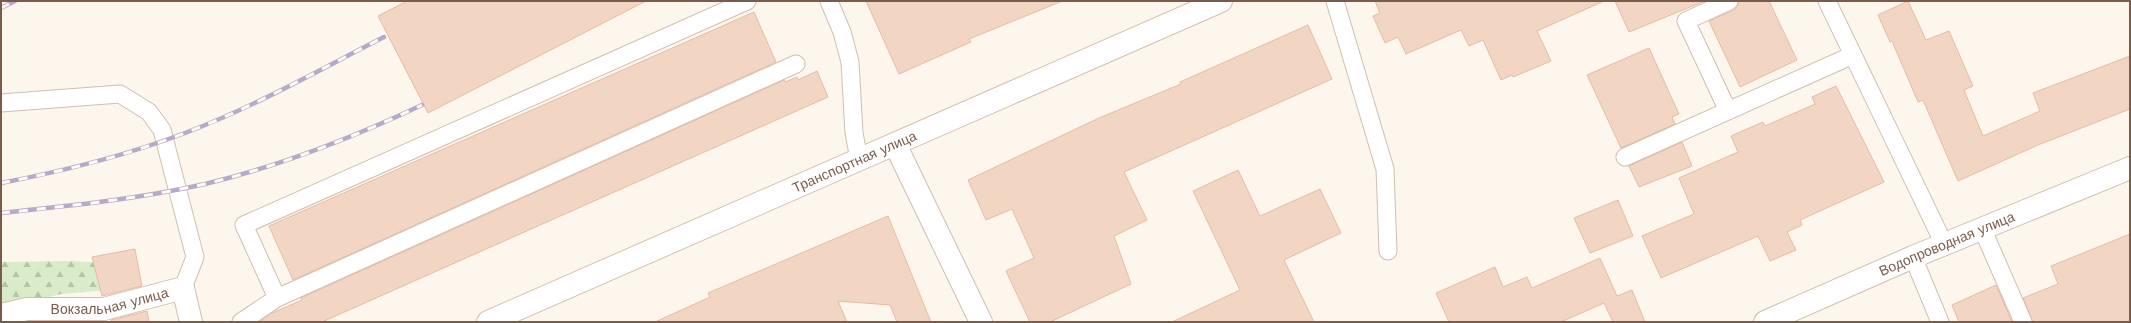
<svg xmlns="http://www.w3.org/2000/svg" width="2131" height="323" viewBox="0 0 2131 323" font-family="'Work Sans',sans-serif">
<style>
.forest{fill:url(#forest-firs)}
.building{fill:#f3d5c3;stroke:#e6bba3}
.lines{fill:none;stroke-linecap:round;stroke-linejoin:round}
.lane-casing{stroke:#d1beb0;stroke-width:19}
.street-casing{stroke:#d1beb0;stroke-width:24}
.secondary-casing{stroke:#d6c0b0;stroke-width:24}
.lane{stroke:#fff;stroke-width:17}
.street{stroke:#fff;stroke-width:22}
.secondary{stroke:#fff;stroke-width:22}
.rail-casing{stroke:#b9a8c9;stroke-width:4.5}
.rail{stroke:#fffaf3;stroke-width:3;stroke-dasharray:9;stroke-linecap:butt}
.labels{text-anchor:middle;dominant-baseline:central;stroke-width:3.5;stroke-linejoin:round;paint-order:stroke}
.street-label{font-size:14px;fill:#7a5c4d;stroke:#fffaf3}
</style>
<defs>
<pattern id="forest-firs" width="22" height="20" patternUnits="userSpaceOnUse"><rect width="22" height="20" fill="#d8ecc9"/><path d="M5 1l3.5 6h-7zM16 11l3.5 6h-7z" fill="#b4c2a5"/></pattern>
</defs>
<rect width="100%" height="100%" fill="#fdf6ec"/>
<path class="forest" d="M71,261L106,263L109,290L61,294L1,309V262Z"/>
<path class="building" d="M407,1H646L428,113L378,16Z
M866,1H1060V2L969,39L971,42L899,74Z
M1375,1H1604L1537,31L1551,61L1513,77L1512,75L1501,80L1483,40L1469,46L1461,30L1406,54L1398,37L1385,43L1373,16L1380,13Z
M1615,1H1705L1629,32Z
M1739,1H1769L1797,60L1740,87L1709,21L1734,10L1737,6Z
M1908,1L1926,40L1949,31L1973,86L1964,90L1983,136L2040,111L2033,93L2130,56V109L2038,145L1958,181L1923,100L1918,102L1892,41L1890,42L1878,15Z
M754,12L776,62L293,280L269,226Z
M1308,25L1332,79L1124,172L1147,220L1114,236L1131,284L1050,322H1030L1006,271L1034,258L1012,209L986,220L968,180L1099,118L1181,84L1180,82Z
M1649,48L1679,114L1672,117L1675,124L1621,148L1587,75Z
M817,71L828,97L322,322H259L270,314L302,300L301,298L784,80L785,82L797,77L798,80Z
M1836,86L1884,182L1800,220L1802,225L1787,232L1796,250L1770,261L1758,236L1661,278L1642,236L1694,214L1679,178L1738,152L1731,136L1763,122L1765,126L1815,104L1812,97Z
M1682,142L1692,166L1639,187L1629,166Z
M1238,170L1260,216L1320,189L1341,233L1284,260L1314,322H1172L1240,290L1193,191Z
M1618,200L1633,236L1590,253L1574,218Z
M888,216L931,322H897L890,305L838,301L847,322H655L710,297L708,293Z
M2130,234V322H2033L2023,298L2058,284L2051,266Z
M135,249L142,286L102,296L92,257Z
M1600,258L1617,296L1632,290L1645,322H1613L1604,303L1561,322H1449L1436,293L1495,267L1503,287L1527,277L1532,288Z
M1996,285L2012,322H1959L1952,305Z
M147,311L149,322H112L111,320Z"/>
<g class="lines">
<defs>
<path id="lane" d="M829,1L842,32L850,62L854,133L859,159
M1335,1L1385,169L1388,251
M1827,1L1944,244
M1,103L120,94L149,112L162,130L195,257L183,288
M1728,111L1686,21L1729,1
M1625,157L1853,55
M1982,228L2023,322
M1913,257L1940,322
M277,298L244,225L747,1
M241,322L277,298L796,64"/>
<g id="street">
<path d="M895,144L981,322"/>
<path id="s1" d="M1,315L27,309H104L183,288L191,322"/>
<path id="s2" d="M1765,322L1913,257L2130,168"/>
</g>
<g id="secondary">
<path id="s3" d="M488,322L1221,1"/>
</g>
</defs>
<use href="#lane" class="lane-casing"/>
<use href="#street" class="street-casing"/>
<use href="#secondary" class="secondary-casing"/>
<use href="#lane" class="lane"/>
<use href="#street" class="street"/>
<use href="#secondary" class="secondary"/>
<defs>
<path id="rail" d="M1,8L15,1
M1,183C64,171 125,156 185,133C254,107 319,70 384,37
M1,213C69,206 138,199 205,184C280,166 352,138 422,105"/>
</defs>
<use href="#rail" class="rail-casing"/>
<use href="#rail" class="rail"/>
</g>
<g class="labels">
<g class="street-label">
<text stroke="none"><textPath href="#s3" startOffset="400">Транспортная улица</textPath></text>
<text stroke="none"><textPath href="#s2" startOffset="198">Водопроводная улица</textPath></text>
<text stroke="none"><textPath href="#s1" startOffset="110">Вокзальная улица</textPath></text>
</g>
</g>
<rect width="2131" height="323" fill="none" stroke="#7a5c4d" stroke-width="4"/>
</svg>
